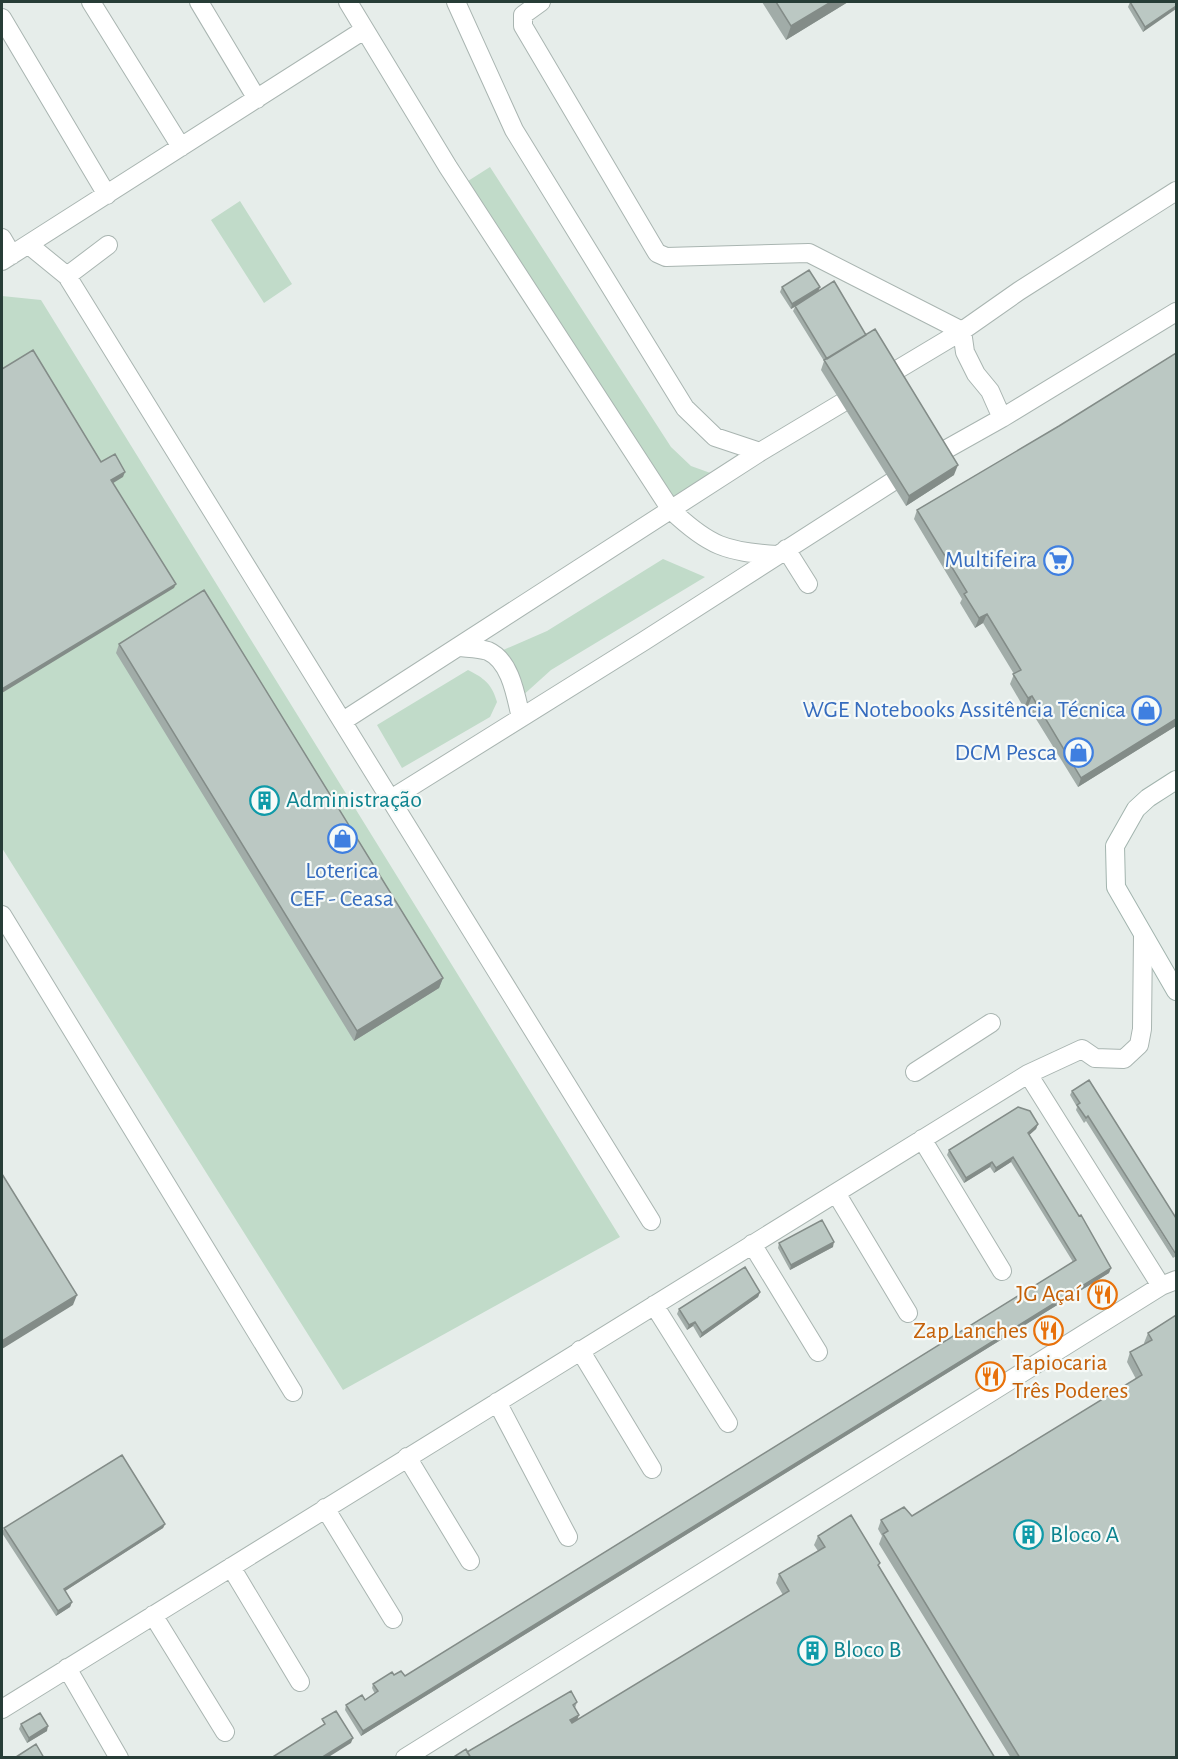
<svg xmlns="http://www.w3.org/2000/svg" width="1178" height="1759" viewBox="0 0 1178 1759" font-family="'Alegreya Sans',sans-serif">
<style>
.green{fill:#c1dbc9}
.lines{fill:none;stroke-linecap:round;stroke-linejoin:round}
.service-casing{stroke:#a9b5b1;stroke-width:20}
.secondary-casing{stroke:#a2b4ae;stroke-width:20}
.service{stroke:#fff;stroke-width:18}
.secondary{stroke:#fff;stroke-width:18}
.wall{fill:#a1aca8}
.shaded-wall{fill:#838c88}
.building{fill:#bbc8c3;stroke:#838c88;stroke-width:1.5}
.labels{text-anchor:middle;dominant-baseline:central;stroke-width:4.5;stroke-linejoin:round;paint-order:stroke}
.shop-label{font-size:24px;fill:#366cbe;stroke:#f6faf8;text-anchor:end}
.culture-label{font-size:24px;fill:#0d838f;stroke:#f6faf8;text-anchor:start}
.food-label{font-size:24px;fill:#c56008;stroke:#f6faf8;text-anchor:end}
</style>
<rect width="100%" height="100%" fill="#e6edea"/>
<path class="green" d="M490,167L671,447L691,466L716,475L671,502L468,181Z
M240,201L292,284L264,303L211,220Z
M2,296L41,300L620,1237L343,1390L2,848Z
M663,559L705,577L551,670L520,698L494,654L547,631Z
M468,670C484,678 492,684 497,702L490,717L402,768L377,725Z"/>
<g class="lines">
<defs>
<path id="service" d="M91,2L181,147
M199,2L257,99
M348,2L448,167L671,510C709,546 726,552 777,555
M456,2L514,130L685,408L715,437L760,452
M541,2L523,15V26L657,253L666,257L809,253L962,331
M2,18L107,195
M2,238L12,255
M29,245L67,276L651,1221
M2,261L364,30
M67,276L108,245
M962,331L965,352L976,374L990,391L1002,418
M786,549L808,584
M459,647C468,648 480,648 488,651C511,661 516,697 521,718
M343,721L760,452L962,331L1019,291L1176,191
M391,799L644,641L920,464L1002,418L1176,312
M2,915L293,1392
M915,1072L991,1023
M1028,1074L1161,1286
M922,1139L1002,1271
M836,1193L908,1313
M752,1244L818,1352
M654,1305L728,1423
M580,1350L652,1469
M497,1402L568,1537
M407,1457L470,1561
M325,1508L393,1619
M231,1567L300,1682
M153,1615L225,1732
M67,1668L119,1758
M2,1709L1028,1074L1082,1049L1095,1058L1124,1059L1139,1045L1142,1029L1143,936
M405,1758L1161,1286L1176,1280"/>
<path id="secondary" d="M1176,780L1148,798L1136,809L1115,846L1116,887L1176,991"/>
</defs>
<use href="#service" class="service-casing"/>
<use href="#secondary" class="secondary-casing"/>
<use href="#service" class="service"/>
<use href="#secondary" class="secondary"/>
</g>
<path class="wall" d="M762,2H848L786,40Z
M1130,2H1176L1143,32L1128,7Z
M782,287L819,291L866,335L954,475L906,506L821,370L824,361L793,311L795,307L791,309L780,292Z
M917,510L1176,726L1078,787L1028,706L1024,708L1010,684L1014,674L983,623L975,628L960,603L962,599L914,519Z
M119,644L443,978L439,988L354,1041L116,653Z
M1072,1091L1176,1256L1173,1258L1086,1121L1084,1123L1076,1110L1077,1107L1070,1095Z
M1038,1124L1036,1129L1029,1135L1111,1268L1109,1273L361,1736L345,1710L346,1705L365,1700L375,1694L372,1688L373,1684L394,1675L405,1676L1073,1262L1011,1162L994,1173L990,1167L964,1183L947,1155L949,1150Z
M779,1243L833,1247L790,1270L778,1248Z
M760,1292L758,1297L700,1338L693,1326L687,1330L677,1314L679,1309Z
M1176,1315V1758H1011L879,1544L882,1536L878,1529L881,1520L912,1516L1136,1379L1127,1362L1130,1352L1145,1344L1144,1343L1148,1333Z
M165,1524L163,1528L65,1591L72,1602L70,1607L56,1616L2,1533L4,1528Z
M818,1536L879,1567L995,1758L467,1752L577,1702L575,1708L577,1720L783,1595L776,1583L779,1574L818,1551L814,1545Z
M21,1724L47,1731L27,1743L19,1729Z"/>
<path class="shaded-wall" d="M831,2H848L786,40L791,26Z
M1176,6V9L1143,32L1145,27Z
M820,287L818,292L791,309L792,304Z
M958,465L954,475L906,506L909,496Z
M125,472L123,477L110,485L111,480Z
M176,584L174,588L2,693V689Z
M987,614L983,623L975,628L979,618Z
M1032,696L1028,706L1024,708L1028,698Z
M1176,719V726L1078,787L1081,778Z
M443,978L439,988L354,1041L357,1031Z
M1038,1124L1036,1129L1026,1138L1028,1133Z
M1013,1157L1011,1162L994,1173L996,1168Z
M992,1162L990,1167L964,1183L966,1178Z
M834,1242L833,1247L790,1270L791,1265Z
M1111,1268L1109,1273L361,1736L363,1731Z
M760,1292L758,1297L700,1338L702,1333Z
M77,1295L73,1305L2,1349V1341Z
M695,1322L693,1326L687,1330L689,1325Z
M165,1524L163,1528L62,1593L64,1589Z
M72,1602L70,1607L56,1616L58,1611Z
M579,1715L576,1724L567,1730L570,1720Z
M48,1726L47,1731L27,1743L29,1738Z
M353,1738L351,1743L327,1758H321Z"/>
<path class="building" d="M776,2H831L791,26Z
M1130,2H1176V6L1145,27Z
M809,270L820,287L792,304L782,287Z
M834,281L866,335L827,359L795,306Z
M875,329L958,465L909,496L824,360Z
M33,350L101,462L115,454L125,472L111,480L176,584L2,689V369Z
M1176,353V719L1081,778L1032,696L1028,698L1013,674L1021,670L990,619L987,614L979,618L964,594L967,592L917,510L1059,426Z
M204,590L443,978L357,1031L119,644Z
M1089,1080L1176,1218V1252L1175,1253L1088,1116L1086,1118L1077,1105L1080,1103L1072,1091Z
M1018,1107L1030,1111L1038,1124L1028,1133L1079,1216L1081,1215L1111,1268L363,1731L346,1705L362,1695L365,1700L378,1691L373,1684L392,1672L394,1675L401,1671L405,1676L1076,1260L1013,1157L996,1168L992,1162L966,1178L949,1150Z
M2,1174L77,1295L2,1341Z
M822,1220L834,1242L791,1265L779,1243Z
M745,1267L760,1292L702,1333L695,1322L689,1325L679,1309Z
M1176,1315V1758H1020L883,1534L888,1531L881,1520L904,1507L912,1516L1142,1375L1130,1352L1152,1340L1148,1333Z
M122,1455L165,1524L64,1589L72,1602L58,1611L4,1528Z
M851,1515L880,1563L878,1565L995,1758H471L467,1752L571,1691L577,1702L573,1705L579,1715L570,1720L572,1723L789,1591L779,1574L825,1547L818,1536Z
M336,1711L353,1738L321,1758H271L325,1724L322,1719Z
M40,1713L48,1726L29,1738L21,1724Z
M36,1744L44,1758H16V1757Z
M466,1749L471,1758H452Z"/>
<defs>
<symbol id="supermarket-ring" viewBox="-11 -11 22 22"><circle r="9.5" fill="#f6faf8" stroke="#3f7fe0" stroke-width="1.5"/><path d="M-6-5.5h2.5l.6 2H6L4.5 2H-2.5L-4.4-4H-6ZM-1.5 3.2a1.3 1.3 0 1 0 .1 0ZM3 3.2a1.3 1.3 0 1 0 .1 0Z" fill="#3f7fe0"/></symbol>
<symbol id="shop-ring" viewBox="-11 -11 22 22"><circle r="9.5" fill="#f6faf8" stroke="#3f7fe0" stroke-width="1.5"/><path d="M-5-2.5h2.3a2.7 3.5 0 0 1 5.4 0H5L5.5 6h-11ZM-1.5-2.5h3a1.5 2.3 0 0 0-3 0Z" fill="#3f7fe0"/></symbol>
<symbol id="building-ring" viewBox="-11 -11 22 22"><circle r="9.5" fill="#f6faf8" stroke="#0f9aa8" stroke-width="1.5"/><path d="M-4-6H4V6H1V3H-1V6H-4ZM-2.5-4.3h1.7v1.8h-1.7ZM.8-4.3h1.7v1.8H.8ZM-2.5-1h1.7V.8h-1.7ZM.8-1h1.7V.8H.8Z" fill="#0f9aa8"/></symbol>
<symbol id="restaurant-ring" viewBox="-11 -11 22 22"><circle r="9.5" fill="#f6faf8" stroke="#e8710a" stroke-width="1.5"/><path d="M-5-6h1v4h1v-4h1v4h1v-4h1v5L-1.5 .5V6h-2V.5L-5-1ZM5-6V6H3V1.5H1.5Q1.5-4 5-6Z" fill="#e8710a"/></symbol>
</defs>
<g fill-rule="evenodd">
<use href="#supermarket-ring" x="1042" y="544" width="33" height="33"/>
<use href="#shop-ring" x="1130" y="694" width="33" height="33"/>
<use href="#shop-ring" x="1062" y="736" width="33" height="33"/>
<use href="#building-ring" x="248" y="784" width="33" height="33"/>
<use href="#shop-ring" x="326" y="822" width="33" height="33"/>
<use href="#restaurant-ring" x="1086" y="1278" width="33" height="33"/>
<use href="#restaurant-ring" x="1032" y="1314" width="33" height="33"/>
<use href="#restaurant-ring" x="974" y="1360" width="33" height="33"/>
<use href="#building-ring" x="1012" y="1518" width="33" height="33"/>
<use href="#building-ring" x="796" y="1634" width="33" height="33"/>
</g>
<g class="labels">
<g class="shop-label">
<text x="1037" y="560">Multifeira</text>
<text x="1126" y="710">WGE Notebooks Assitência Técnica</text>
<text x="1057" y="753">DCM Pesca</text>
<text x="342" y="871" text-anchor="middle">Loterica<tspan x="342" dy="28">CEF - Ceasa</tspan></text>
</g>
<g class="culture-label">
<text x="286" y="800">Administração</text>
<text x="1050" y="1535">Bloco A</text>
<text x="833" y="1650">Bloco B</text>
</g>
<g class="food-label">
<text x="1081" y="1294">JG Açaí</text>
<text x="1028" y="1331">Zap Lanches</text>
<text x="1012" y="1363" text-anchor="start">Tapiocaria<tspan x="1012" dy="28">Três Poderes</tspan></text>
</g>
</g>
<rect width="1178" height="1759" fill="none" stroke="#273d37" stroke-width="6"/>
</svg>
